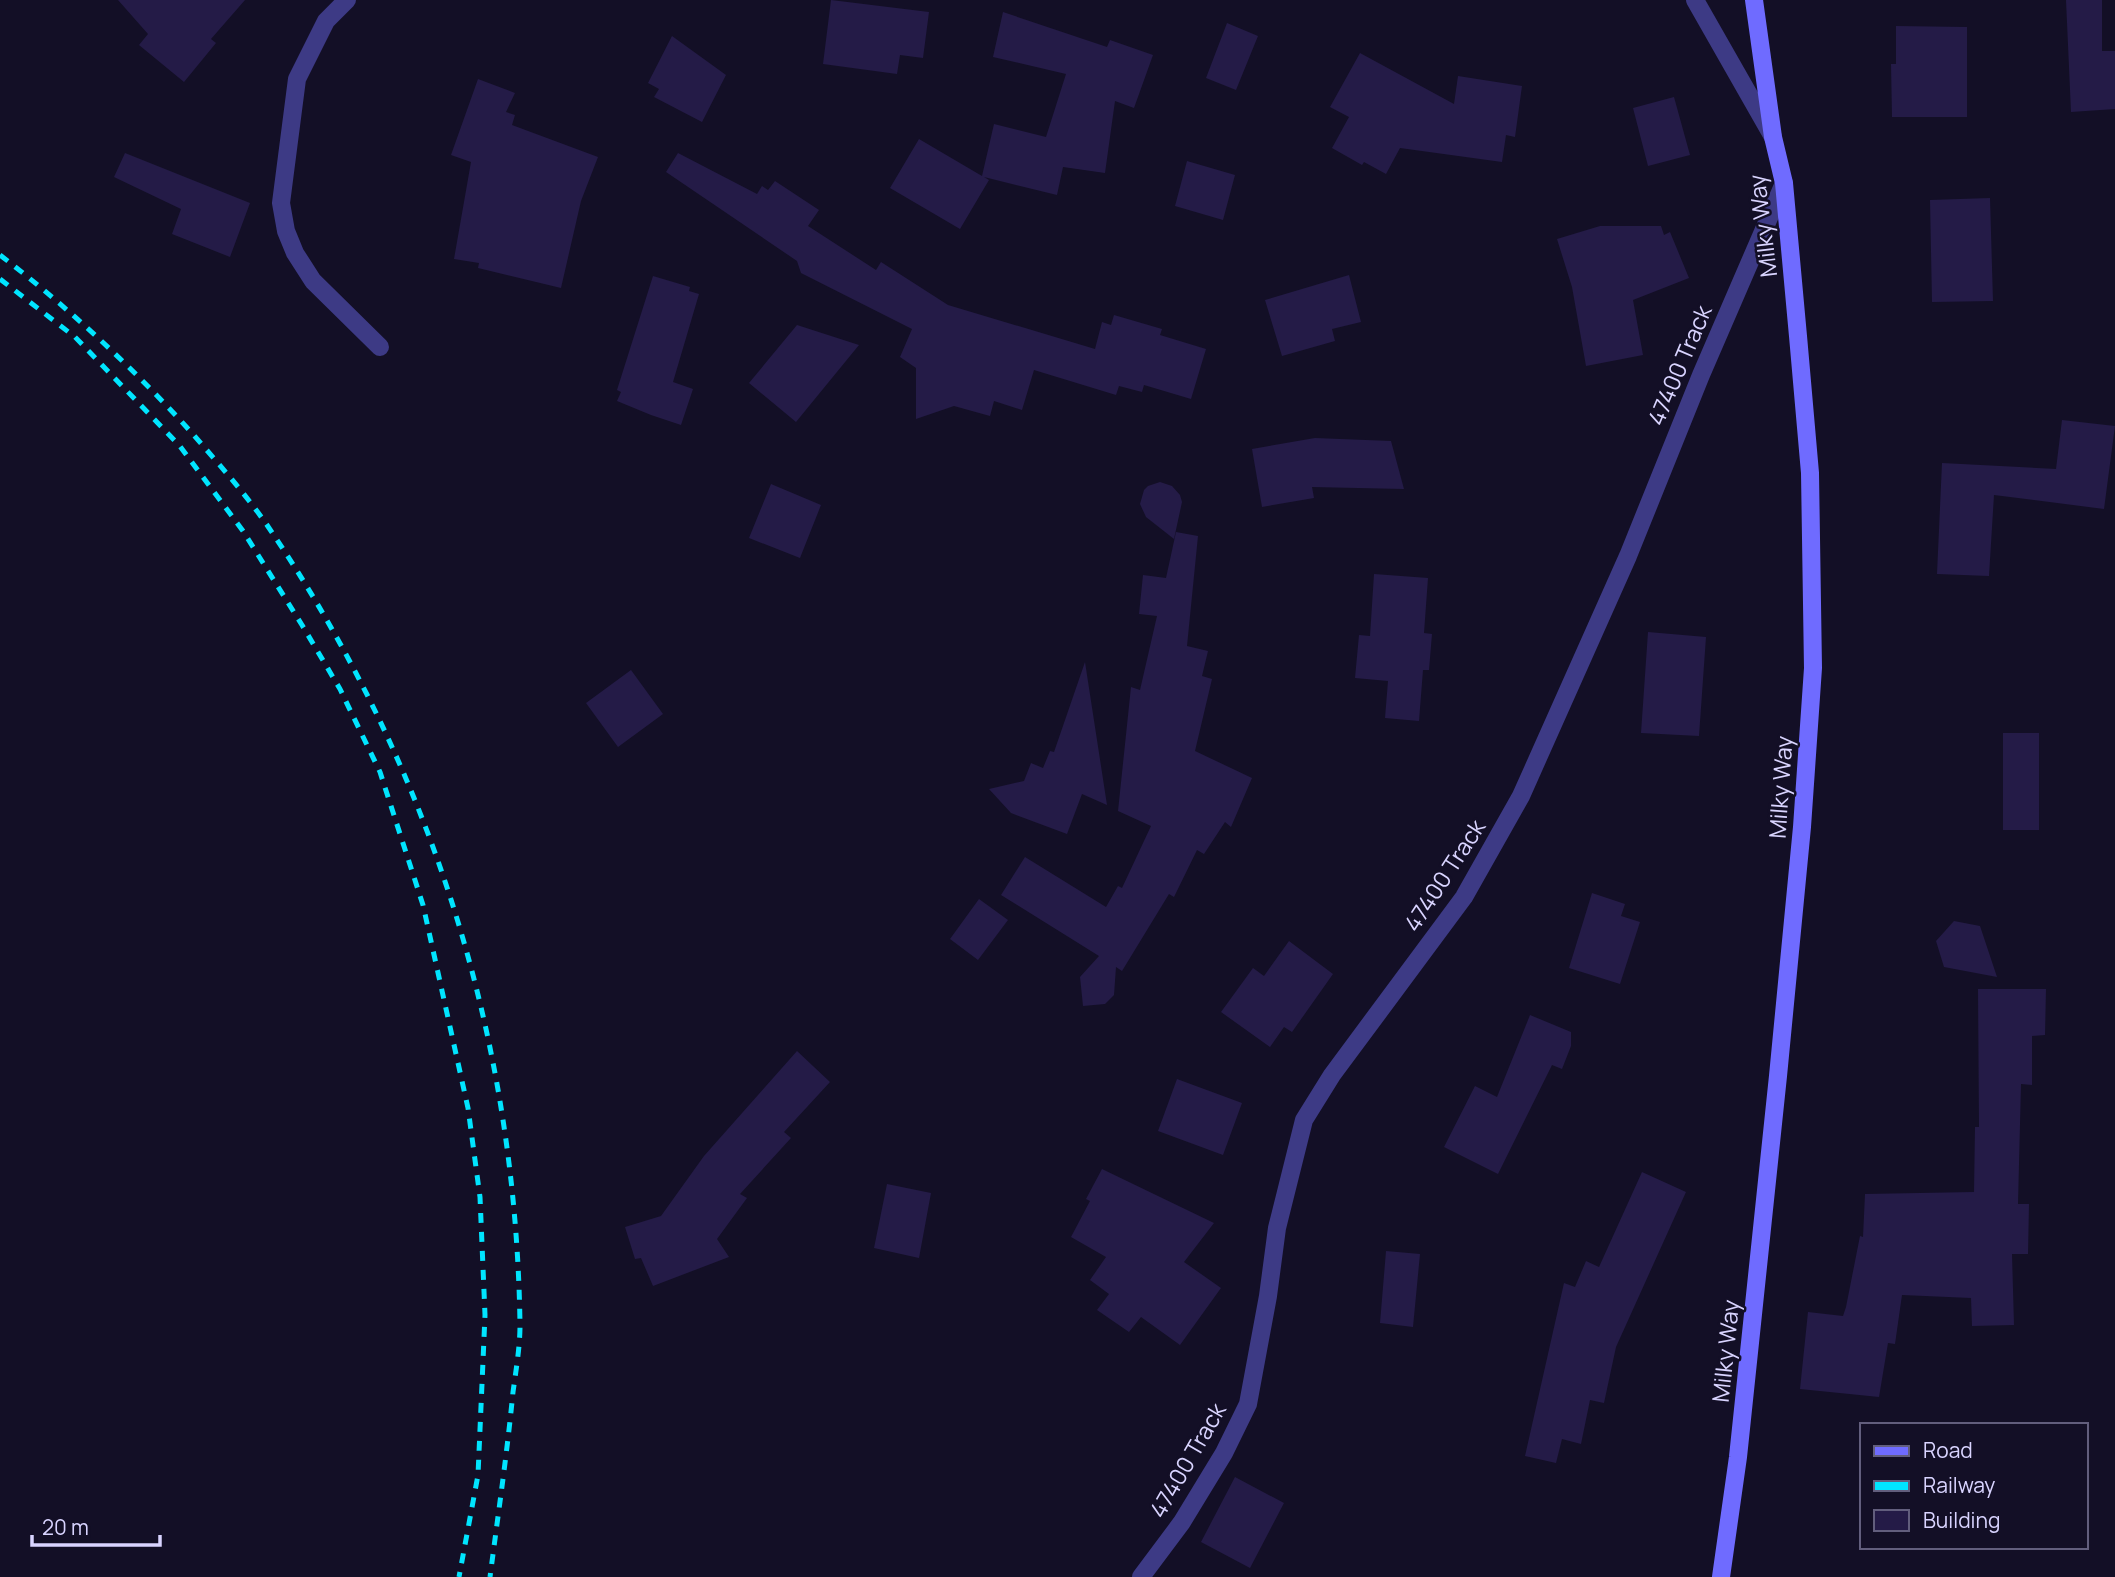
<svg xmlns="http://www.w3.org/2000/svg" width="2115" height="1577" viewBox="0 0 2115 1577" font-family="Manrope,sans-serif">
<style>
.building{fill:#241b47}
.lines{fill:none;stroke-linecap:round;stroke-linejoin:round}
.street{stroke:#3d3a85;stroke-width:18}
.secondary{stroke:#6f6bff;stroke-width:18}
.rail{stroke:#00e5ff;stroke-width:5;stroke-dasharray:10 9;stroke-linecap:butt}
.labels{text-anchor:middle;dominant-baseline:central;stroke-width:5;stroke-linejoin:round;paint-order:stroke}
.street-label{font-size:23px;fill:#d9d4ff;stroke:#130f26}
</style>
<rect width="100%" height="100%" fill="#130f26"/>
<path class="building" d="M118,0H245L211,39L216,43L184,82L139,45L148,34Z
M831,0L929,12L923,58L900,55L897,74L823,64Z
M2066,0H2102V51H2115V109L2071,112Z
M1003,12L1107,47L1110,40L1153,55L1134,108L1115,101L1105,173L1063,167L1057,195L984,177L989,180L960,229L890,188L919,139L982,176L994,124L1046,137L1066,74L993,57Z
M1227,23L1258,36L1236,90L1206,78Z
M1896,26L1967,27V117H1892L1891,64H1896Z
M672,36L726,75L702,122L654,97L659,89L648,83Z
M1360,53L1454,104L1458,76L1522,86L1515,137L1506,135L1502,162L1400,148L1386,174L1364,162L1362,165L1332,148L1349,117L1330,107Z
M478,79L515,93L506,112L515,115L512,125L598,157L581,201L561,288L478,268L479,263L454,259L471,162L451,155Z
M1674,97L1690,155L1648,166L1633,108Z
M125,153L250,203L230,257L172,234L181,209L114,177Z
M678,153L757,194L762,186L768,190L775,181L819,210L808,226L876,270L881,262L948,305L1095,349L1102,322L1111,325L1114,315L1162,329L1160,335L1206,349L1191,399L1144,385L1142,392L1119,386L1116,395L1034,370L1022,410L994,401L990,416L954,406L916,419V368L900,357L912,329L801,273L797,261L666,172Z
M1187,161L1235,175L1223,220L1175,206Z
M1990,198L1993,301L1932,302L1930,200Z
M1600,226H1661L1664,235L1670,232L1689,278L1633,300L1643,355L1586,366L1572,287L1557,239Z
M1349,275L1361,322L1332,329L1335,341L1282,356L1265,300Z
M653,276L690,287L689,291L699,294L673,382L693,389L681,425L651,415L617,401L621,392L617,390Z
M797,325L859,345L796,422L749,383Z
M2062,420L2115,426L2104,509L1994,495L1989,576L1937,574L1942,463L2056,469Z
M1315,438L1391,441L1404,489L1312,487L1314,498L1262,507L1252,449Z
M1160,482L1172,486L1180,495L1182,502L1174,539L1146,517L1140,504L1144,490L1148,486Z
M771,484L821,505L800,558L749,538Z
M1176,532L1198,536L1187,646L1208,651L1202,676L1212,679L1195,751L1252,778L1231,827L1225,822L1204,854L1197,850L1174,897L1169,894L1122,971L1116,967L1114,995L1105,1004L1083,1006L1080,977L1099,956L1001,895L1025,857L1106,907L1118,886L1122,888L1151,826L1118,811L1131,687L1140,690L1157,616L1139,614L1143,575L1166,578Z
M1374,574L1428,578L1424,633L1432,634L1429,670H1423L1419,721L1385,718L1388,681L1355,678L1359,635L1370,636Z
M1648,632L1706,637L1699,736L1641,733Z
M1085,662L1107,805L1082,794L1067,834L1011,813L989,789L1024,781L1031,763L1043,768L1050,751L1054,752Z
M631,670L663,714L618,747L586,703Z
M2003,733H2039V830H2003Z
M1592,893L1625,904L1621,916L1640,922L1620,984L1569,968Z
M979,899L1008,920L978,960L950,939Z
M1954,921L1980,926L1997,977L1944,967L1936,941Z
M1289,941L1333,974L1292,1032L1284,1027L1270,1047L1221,1012L1253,968L1264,976Z
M1978,989H2046L2045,1035L2032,1036V1085L2021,1084L2018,1204H2029L2028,1254H2012L2014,1325L1972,1326L1971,1298L1902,1295L1895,1344L1888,1343L1879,1397L1800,1389L1808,1312L1843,1316L1846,1307L1860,1236L1863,1237L1865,1194L1974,1192L1975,1127H1979Z
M1530,1015L1571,1032V1046L1562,1069L1552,1065L1498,1174L1444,1147L1475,1086L1497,1097Z
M797,1051L830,1082L784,1132L791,1138L740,1194L747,1198L717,1239L729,1257L653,1286L641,1258L635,1259L625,1227L661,1216L704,1156Z
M1177,1079L1242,1103L1223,1155L1158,1131Z
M1102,1169L1214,1223L1184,1262L1221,1288L1180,1345L1141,1317L1129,1332L1097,1310L1109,1294L1090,1280L1106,1257L1071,1237L1090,1201L1086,1199Z
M1642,1172L1686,1192L1616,1347L1604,1403L1590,1400L1581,1444L1562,1439L1556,1463L1525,1456L1564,1283L1575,1287L1586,1261L1599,1267Z
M887,1184L931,1193L919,1258L874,1248Z
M1386,1251L1420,1254L1413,1327L1380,1323Z
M1235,1477L1284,1503L1250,1568L1201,1542Z"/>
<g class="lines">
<path class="street" d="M347,0L326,21L297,79L281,203L286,231L295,253L313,281L380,347
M1695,0L1773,137
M1141,1577L1182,1522L1224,1453L1248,1404L1268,1296L1277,1228L1304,1120L1332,1075L1464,897L1521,796L1628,556L1701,375L1784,183"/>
<path class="secondary" d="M1721,1577L1738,1457L1778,1076L1802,827L1813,668L1810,473L1798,336L1784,183L1773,137L1754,0"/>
<path class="rail" d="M0,255C69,308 133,368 191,432C217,462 244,492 267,525C430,764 516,1036 520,1325C520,1347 516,1370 513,1392C507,1454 498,1515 490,1577
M0,279L75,337L179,445L243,531L302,625L340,689L380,772L423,905L468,1108L480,1197L485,1315L478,1475L459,1577"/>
</g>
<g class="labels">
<g class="street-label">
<text transform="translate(1762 226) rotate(-97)">Milky Way</text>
<text transform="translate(1679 365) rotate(-67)">47400 Track</text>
<text transform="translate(1780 787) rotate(-86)">Milky Way</text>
<text transform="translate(1444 875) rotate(-57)">47400 Track</text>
<text transform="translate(1725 1351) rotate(-84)">Milky Way</text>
<text transform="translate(1187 1460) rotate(-60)">47400 Track</text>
</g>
</g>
<rect x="1860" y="1423" width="228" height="126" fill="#130f26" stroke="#625e7d" stroke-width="2"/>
<rect x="1874" y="1446" width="35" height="10" fill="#6f6bff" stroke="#625e7d" stroke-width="2"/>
<text x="1923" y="1458" font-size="21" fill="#d9d4ff">Road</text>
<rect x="1874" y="1481" width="35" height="10" fill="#00e5ff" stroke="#625e7d" stroke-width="2"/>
<text x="1923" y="1493" font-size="21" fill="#d9d4ff">Railway</text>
<rect x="1874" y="1510" width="35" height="21" fill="#241b47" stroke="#625e7d" stroke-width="2"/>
<text x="1923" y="1528" font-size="21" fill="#d9d4ff">Building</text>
<path d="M32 1535v10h128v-10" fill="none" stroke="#d9d4ff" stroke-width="3.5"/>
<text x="42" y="1535" font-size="21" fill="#d9d4ff" stroke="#130f26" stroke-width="5" paint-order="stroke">20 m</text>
</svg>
